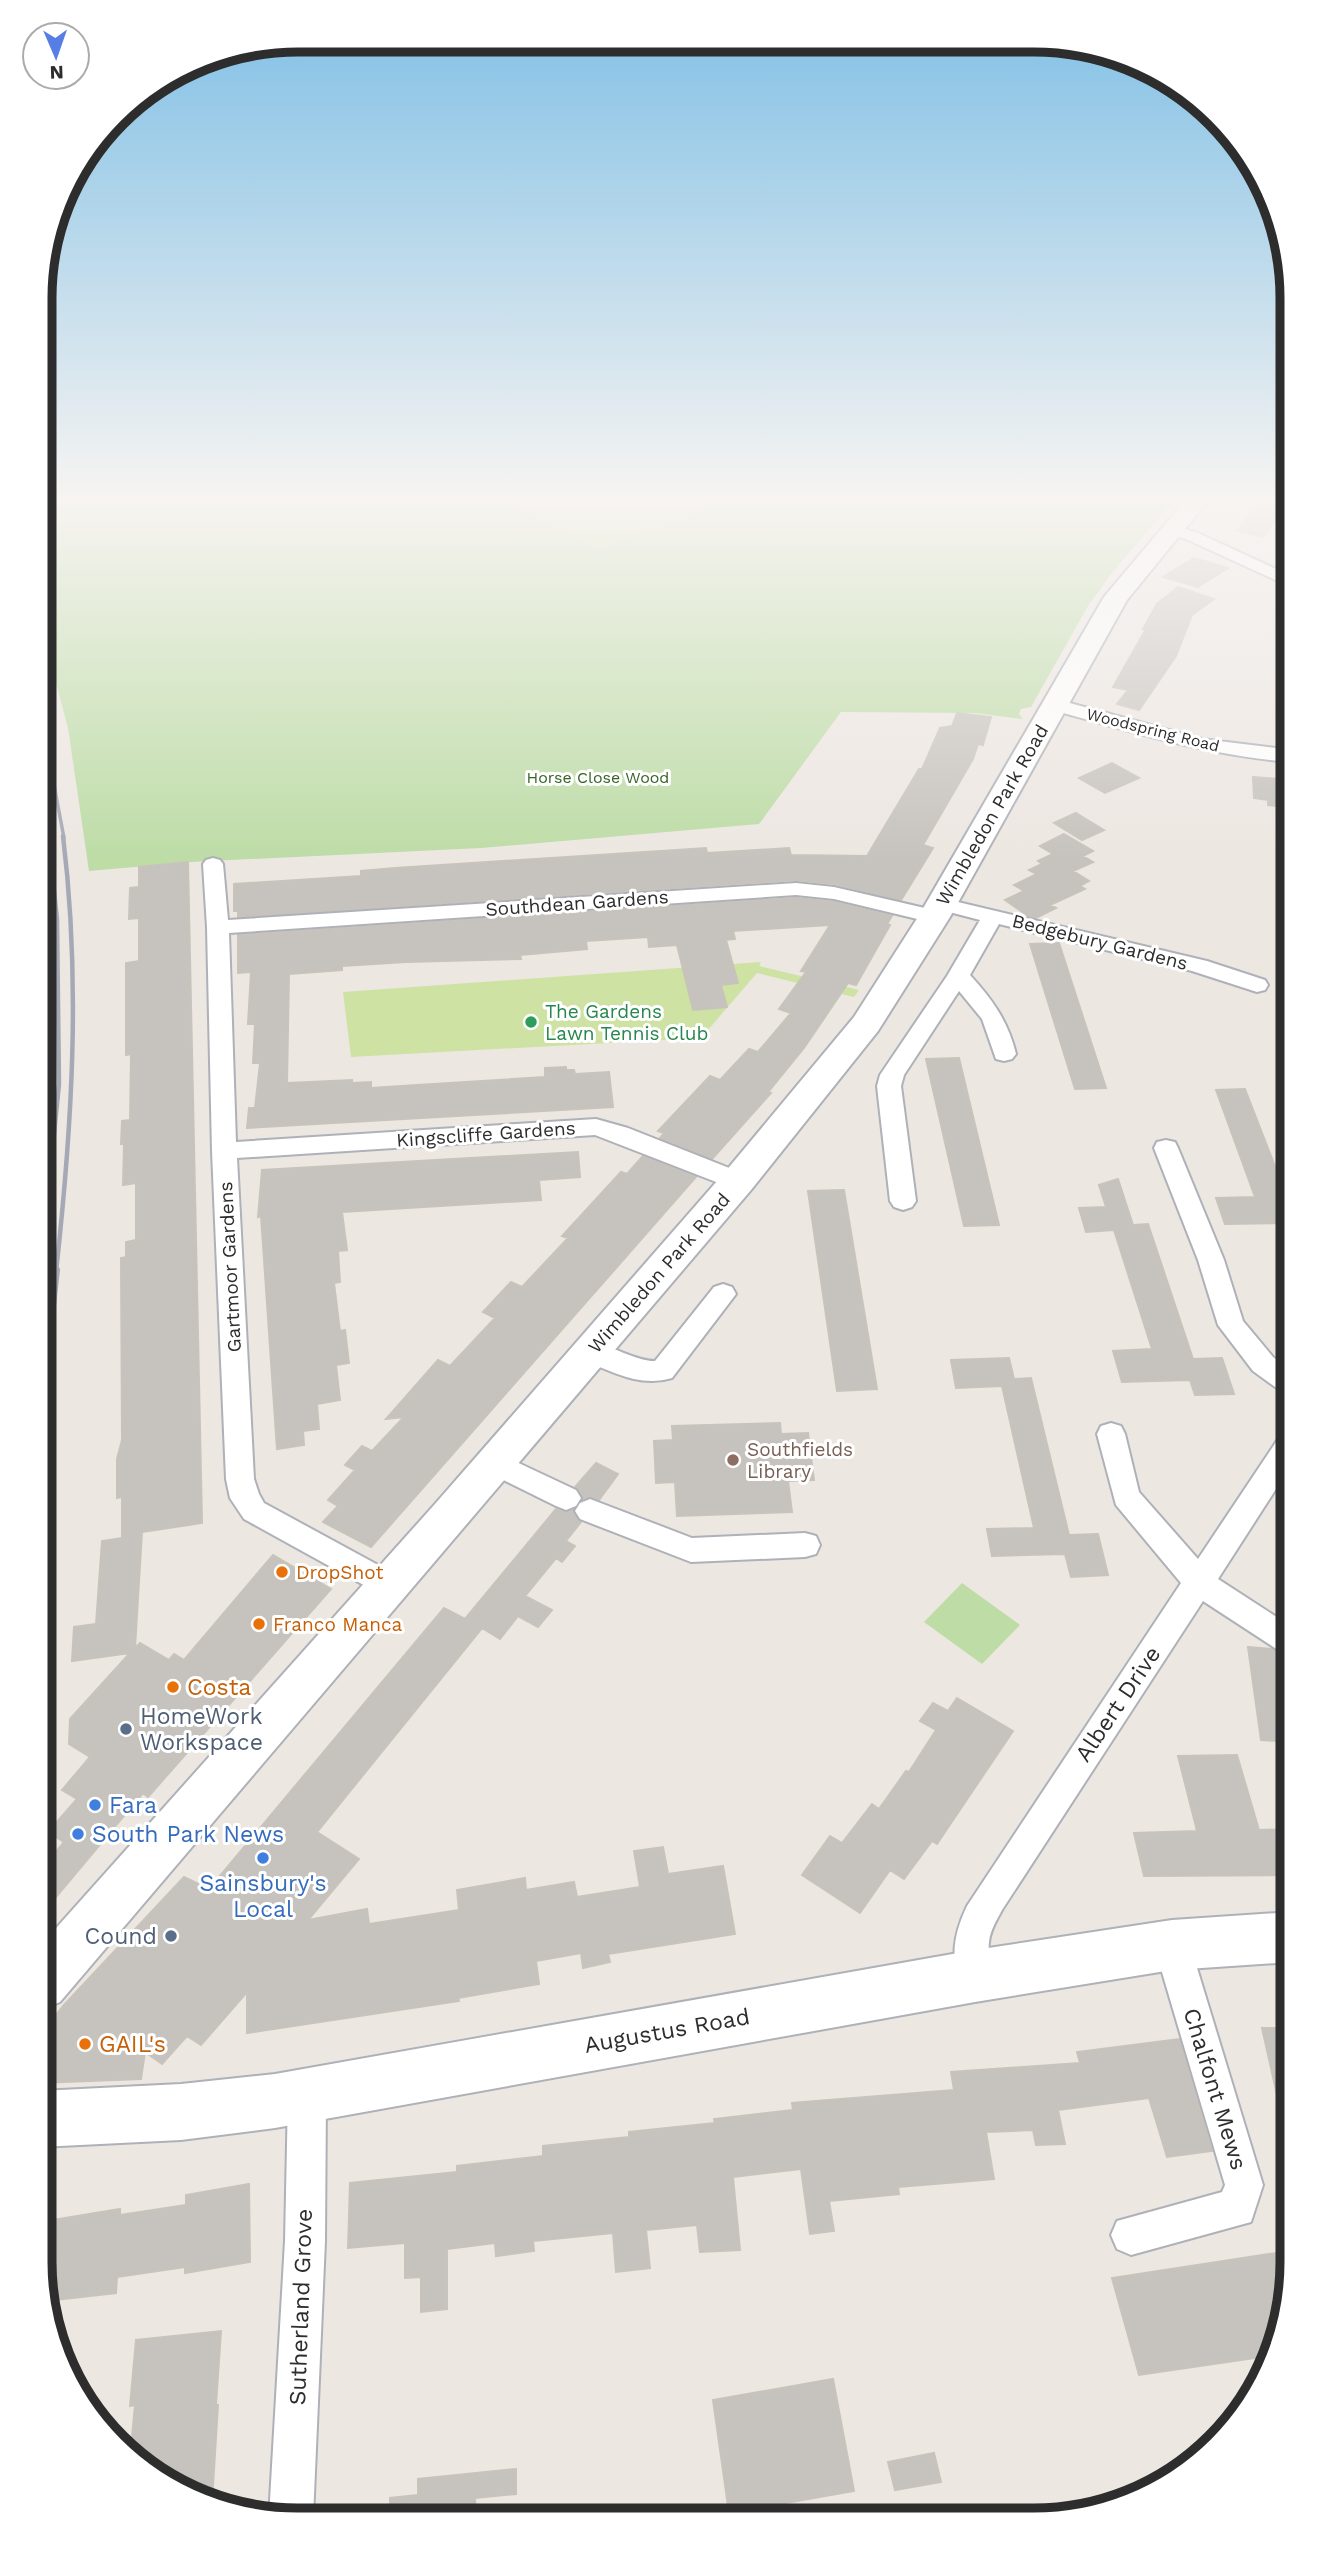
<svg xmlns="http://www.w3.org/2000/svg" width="1333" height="2560" viewBox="0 0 1333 2560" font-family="'Work Sans',sans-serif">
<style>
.green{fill:#bddca6}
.pitch{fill:#cde2a3}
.building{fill:#c6c2bd;stroke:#c8c3bb;stroke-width:2}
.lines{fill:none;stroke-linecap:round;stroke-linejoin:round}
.street-casing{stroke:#aeb1b8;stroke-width:4}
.secondary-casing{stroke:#aeb1b8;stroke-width:4}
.street{fill:#fff;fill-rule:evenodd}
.secondary{fill:#fff;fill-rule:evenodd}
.rail-far2{stroke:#a5a9b5;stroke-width:3.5}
.rail-far1{stroke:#a5a9b5;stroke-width:4.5}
.rail{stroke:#a5a9b5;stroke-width:6}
.leisure-dot{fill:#2e9e5b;stroke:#fff;stroke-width:2.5}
.education-dot{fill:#8d6e63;stroke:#fff;stroke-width:2.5}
.food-dot{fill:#e8710a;stroke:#fff;stroke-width:2.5}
.service-dot{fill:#5c6f8a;stroke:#fff;stroke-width:2.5}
.shop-dot{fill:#3f7fe0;stroke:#fff;stroke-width:2.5}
.labels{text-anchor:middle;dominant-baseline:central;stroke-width:6;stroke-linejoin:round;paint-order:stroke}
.far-street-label{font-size:16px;fill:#2d2d2d;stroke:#fff}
.far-park-label{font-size:16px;fill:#376325;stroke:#fff}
.street-label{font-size:19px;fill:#2d2d2d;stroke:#fff}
.leisure-label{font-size:19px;fill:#27864d;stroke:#fff;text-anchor:start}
.education-label{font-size:19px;fill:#785e54;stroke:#fff;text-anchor:start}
.food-label{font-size:19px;fill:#c56008;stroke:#fff;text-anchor:start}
.near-food-label{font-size:23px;fill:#c56008;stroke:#fff;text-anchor:start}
.near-street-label{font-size:23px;fill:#2d2d2d;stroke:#fff}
.near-service-label{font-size:23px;fill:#4e5e75;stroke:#fff;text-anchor:start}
.near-shop-label{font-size:23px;fill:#366cbe;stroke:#fff;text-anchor:start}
.rim{fill:none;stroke:#2d2d2d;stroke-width:9}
</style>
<rect width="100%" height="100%" fill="#ede7e2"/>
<path class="green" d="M42,502H1173L1114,570L1088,606L1031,707L1021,709L1019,714L1023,719L975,713L841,712L759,824L481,848L191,862L89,871L68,728L42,630Z
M962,1583L1020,1625L982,1664L924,1622Z"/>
<path class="pitch" d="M502,502H729L600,550Z
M761,962L759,966L859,990L854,997L757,973L701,1038L351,1057L343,992Z"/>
<path class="building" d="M1260,502H1289L1263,537L1237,531Z
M1194,558L1228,568L1198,587L1163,577Z
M1178,587L1214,599L1192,615L1176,656L1139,710L1117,704L1128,690L1113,687L1146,629H1143L1157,604Z
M957,713L991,717L983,745L978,744L973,759L923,845L933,848L901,900L835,884L796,880L238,917V911H234V884L361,876V871L395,868L706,848L707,853L789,848L791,855L867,856L919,769H922L940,728L952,726Z
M1112,763L1139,778L1105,793L1079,778Z
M1253,777L1293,780V808L1268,805V800L1254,798Z
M1076,813L1104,830L1082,840L1054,823Z
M1064,834L1093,851L1083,856L1093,862L1073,871L1089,881L1080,886L1085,889L1050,905L1056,908L1036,918L1028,916L1005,900L1024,891L1014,885L1037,874L1029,870L1042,864L1038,861L1053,854L1040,846Z
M188,862L202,1523L142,1532L135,1648L140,1643L169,1660L174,1654L184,1660L273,1555L331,1589L148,1797L143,1793L41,1915V1870L64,1842L48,1832L77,1799L62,1790L90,1757L69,1744L70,1719L130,1653L72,1661L74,1627L96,1624L102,1541L122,1538V1497L117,1498V1459L122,1440L121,1258L126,1257V1242L136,1240V1183L123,1185L124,1144H121L122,1121L130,1120L131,1054L126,1055V963L139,961V918L129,919L130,888L139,887V867Z
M796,898L834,902L892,916L887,924L890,925L856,985L848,983L804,1048L768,1092L771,1093L712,1159L660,1138L664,1133L658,1131L710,1076L720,1080L749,1049L758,1052L791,1013L779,1009L806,972L801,971L830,925L733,931L735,939L726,940L738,983L721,985L727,1007L693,1010L677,945L649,947L648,937L586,941L587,949L520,955L521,959L406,962L342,966V970L289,974L287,1083L352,1080V1083L371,1082V1088L417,1085L545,1077V1068L566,1067V1070H574L575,1074L609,1072L613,1107L247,1128L249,1108H255L260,1063H253L255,1024H248L251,972L238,973V935Z
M1059,943L1106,1088L1075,1089L1030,944Z
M959,1058L999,1225L964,1226L926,1059Z
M1245,1089L1288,1200H1292V1223L1225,1224L1216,1198L1255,1197L1216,1090Z
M578,1152L580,1177L539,1180L541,1200L342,1212L347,1250L338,1251L340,1282L334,1283L340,1331L345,1330L349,1363L336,1365L340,1400L317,1404L319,1429L303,1431L304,1445L277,1449L261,1216L258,1217L262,1170Z
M643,1156L696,1177L371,1547L323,1522L338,1506L328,1500L355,1470L345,1465L362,1446L372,1451L404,1417L386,1419L438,1360L450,1366L495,1318L483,1312L511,1282L522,1287L568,1238L562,1236L621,1172L627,1174Z
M1118,1179L1133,1225L1148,1224L1193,1359L1222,1358L1234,1394L1195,1395L1190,1380L1122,1382L1113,1351L1152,1349L1114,1230L1086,1232L1079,1208L1106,1207L1099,1185Z
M844,1190L877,1389L837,1391L808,1191Z
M1009,1358L1014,1379L1031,1378L1069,1535L1098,1534L1108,1575L1071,1577L1065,1554L992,1556L987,1529L1034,1528L1002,1386L956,1388L951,1360Z
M780,1423L781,1434L808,1433L814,1480L788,1481L792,1512L677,1516L675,1482L656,1483L654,1441L673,1440L672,1426Z
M596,1463L618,1474L599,1500L591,1497L583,1499L575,1487Z
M556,1509L565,1512L573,1510L581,1522L566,1541L575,1546L562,1562L556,1558L525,1596L552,1610L538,1627L518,1616L500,1639L482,1628L317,1832L359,1859L308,1920L367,1909L369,1924L459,1910L457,1890L525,1878L526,1890L574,1882L577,1897L640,1887L634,1851L663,1847L668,1874L723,1866L735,1934L608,1954L610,1962L583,1968L581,1953L536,1961L539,1984L458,1998L459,2001L247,2033V1992L201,2045L187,2036L162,2064L145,2052L141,2079L40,2083V2035L64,2005L184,1877L209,1889L444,1608L465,1619Z
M1248,1647L1272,1649L1292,1658V1742L1261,1740Z
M957,1698L1013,1731L937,1844L932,1841L904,1879L890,1870L860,1913L802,1875L830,1836L842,1843L872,1804L879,1809L906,1771L909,1772L936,1730L920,1721L933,1703L948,1711Z
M1237,1755L1259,1830L1292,1829V1875L1144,1876L1134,1833L1197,1831L1178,1756Z
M1262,2028H1292V2121L1283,2122Z
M1179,2039L1212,2151L1167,2157L1149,2098L1058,2110L1065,2144L1036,2145L1033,2130L986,2132L994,2179L898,2187L899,2194L829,2201L834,2231L810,2234L801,2169L733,2177L740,2250L700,2252L697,2225L646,2230L650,2268L616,2272L613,2233L533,2241L534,2251L496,2256L495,2243L447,2249V2309L421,2312V2277L405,2278V2243L348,2248L350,2183L457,2172V2166L543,2156V2146L629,2137V2132L715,2123L714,2119L793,2110L792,2103L954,2090L951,2072L1080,2063L1077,2052Z
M249,2184L250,2262L185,2273V2267L117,2277L116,2293L47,2301L40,2262V2222L120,2209V2215L186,2205V2195Z
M1276,2253L1289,2291L1275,2355L1139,2375L1112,2278Z
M221,2331L216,2405H218L212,2502L184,2493L130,2457L135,2405L130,2406L136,2340Z
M833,2379L854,2491L729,2513L713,2400Z
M934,2453L941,2482L895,2490L888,2462Z
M516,2469V2494L475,2498L476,2518H390V2498L418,2495V2479Z"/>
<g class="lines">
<defs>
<path id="street" d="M1172,525L1198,533L1293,577V588L1186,539L1166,533L1164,530Z
M1055,699L1202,739L1293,750V762C1208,756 1129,731 1049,709L1046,705Z
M213,858L220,860L223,864L228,920L796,883L834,887L942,912L945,917L942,922L934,923L834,899L796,895L229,933L236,1142L596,1119L628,1128L747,1175L750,1181L747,1187L738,1189L729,1187L595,1135L237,1158L254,1479L259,1494L264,1503L400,1577L404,1586L400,1595L389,1599L244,1519L230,1498L226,1479L212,1151L207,927L203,864L206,860Z
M941,898L1207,961L1265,980L1268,985L1265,990L1257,992L1192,971L999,924L970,975C992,999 1008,1021 1016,1054L1012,1059L1004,1061L996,1059L982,1019L959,991L904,1075L901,1086L916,1201L912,1207L903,1210L894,1207L890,1201L877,1086L880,1075L947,976L980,920L934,908L930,904L934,900Z
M1166,1140L1175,1142L1178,1148L1224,1260L1243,1321L1273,1357L1292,1371V1395L1282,1392L1253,1371L1218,1325L1198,1260L1154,1148L1157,1142Z
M723,1284L732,1287L736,1294L672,1378C640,1388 610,1371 581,1359L577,1352L581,1345C605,1338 630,1361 655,1361L714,1287Z
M1111,1423L1121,1426L1125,1434L1139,1492L1198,1559L1282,1433L1292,1430V1464L1218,1579L1292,1627V1656L1281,1652L1203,1601L1002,1910C997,1920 990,1930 989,1942C987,1960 995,1972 988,1988L975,1994L962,1988C950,1958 953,1936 967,1906L1181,1583L1116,1505L1097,1434L1101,1426Z
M495,1452L576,1490L581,1498L576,1506L566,1510L556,1506L485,1471L481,1463L485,1455Z
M590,1499L692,1538L805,1533L816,1536L820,1545L816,1554L805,1557L691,1562L580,1519L575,1511L580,1503Z
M1172,1928L1184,1933L1190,1945L1263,2185L1251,2222L1131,2255L1117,2249L1111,2235L1117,2221L1222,2192L1225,2185L1154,1945L1160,1933Z
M307,2077L320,2083L326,2096L325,2241L313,2518H269L285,2241L288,2096L294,2083Z"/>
<path id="secondary" d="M1184,502H1207L1127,600L950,917L878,1031L751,1190L60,2002L41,2010V1945L435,1504L725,1172L854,1017L918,917L1104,597Z
M1292,1912V1962L1172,1970L975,2002L275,2128L181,2140L40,2147V2091L181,2084L275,2074L975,1950L1172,1920Z"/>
</defs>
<use href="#street" class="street-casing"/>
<use href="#secondary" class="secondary-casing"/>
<use href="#street" class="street"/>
<use href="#secondary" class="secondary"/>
<path class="rail-far2" d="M42,721L64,838
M42,779L48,838"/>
<path class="rail-far1" d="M41,1264L59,1084L57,919L48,836
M56,1272C72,1127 81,982 63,836"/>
<path class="rail" d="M41,1415L57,1270"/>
</g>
<linearGradient id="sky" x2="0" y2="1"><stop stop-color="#7fbfe5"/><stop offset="0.58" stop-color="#f7f4f2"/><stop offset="1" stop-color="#f7f4f2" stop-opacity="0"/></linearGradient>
<rect width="1333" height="860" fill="url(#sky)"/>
<circle class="leisure-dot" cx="531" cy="1022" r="7"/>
<circle class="education-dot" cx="733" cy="1460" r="7"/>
<g class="food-dot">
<circle cx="282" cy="1572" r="7"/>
<circle cx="259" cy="1624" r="7"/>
<circle cx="173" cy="1687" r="7"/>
<circle cx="85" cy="2044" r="7"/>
</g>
<g class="service-dot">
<circle cx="126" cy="1729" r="7"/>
<circle cx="171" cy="1936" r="7"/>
</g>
<g class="shop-dot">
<circle cx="95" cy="1805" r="7"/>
<circle cx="78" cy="1834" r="7"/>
<circle cx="263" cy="1858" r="7"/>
</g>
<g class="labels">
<g class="far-street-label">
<text transform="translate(1153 730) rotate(14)">Woodspring Road</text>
</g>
<g class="far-park-label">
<text x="598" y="777">Horse Close Wood</text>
</g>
<g class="street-label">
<text transform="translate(992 815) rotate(-60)">Wimbledon Park Road</text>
<text transform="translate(577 903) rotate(-4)">Southdean Gardens</text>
<text transform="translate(1100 942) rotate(14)">Bedgebury Gardens</text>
<text transform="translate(486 1134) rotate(-4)">Kingscliffe Gardens</text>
<text transform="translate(230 1267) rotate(-93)">Gartmoor Gardens</text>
<text transform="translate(659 1273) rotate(-49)">Wimbledon Park Road</text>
</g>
<g class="leisure-label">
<text x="545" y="1011">The Gardens<tspan x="545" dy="22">Lawn Tennis Club</tspan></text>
</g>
<g class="education-label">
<text x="747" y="1449">Southfields<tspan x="747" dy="22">Library</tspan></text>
</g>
<g class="food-label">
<text x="296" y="1572">DropShot</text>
<text x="273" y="1624">Franco Manca</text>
</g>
<g class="near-food-label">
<text x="187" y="1687">Costa</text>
<text x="99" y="2044">GAIL's</text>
</g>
<g class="near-street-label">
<text transform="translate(1118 1704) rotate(-56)">Albert Drive</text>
<text transform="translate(667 2031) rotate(-10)">Augustus Road</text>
<text transform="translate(1215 2089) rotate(73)">Chalfont Mews</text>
<text transform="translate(301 2307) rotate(-88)">Sutherland Grove</text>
</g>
<g class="near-service-label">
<text x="140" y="1716">HomeWork<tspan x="140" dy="26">Workspace</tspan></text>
<text x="157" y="1936" text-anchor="end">Cound</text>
</g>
<g class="near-shop-label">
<text x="109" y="1805">Fara</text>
<text x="92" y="1834">South Park News</text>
<text x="263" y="1883" text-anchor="middle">Sainsbury's<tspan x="263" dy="26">Local</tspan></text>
</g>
</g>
<path d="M0 0H1333V2560H0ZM298 52H1034A246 246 0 0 1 1280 298V2262A246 246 0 0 1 1034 2508H298A246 246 0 0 1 52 2262V298A246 246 0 0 1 298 52Z" fill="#fff" fill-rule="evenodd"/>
<path class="rim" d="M298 52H1034A246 246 0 0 1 1280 298V2262A246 246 0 0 1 1034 2508H298A246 246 0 0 1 52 2262V298A246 246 0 0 1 298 52Z"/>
<g transform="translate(56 56) rotate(178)"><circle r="33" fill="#ffffff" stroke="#ababab" stroke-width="2"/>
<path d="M0-5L12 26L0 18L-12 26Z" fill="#577ee5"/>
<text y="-10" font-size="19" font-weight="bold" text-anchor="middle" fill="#2d2d2d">N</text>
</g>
</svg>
